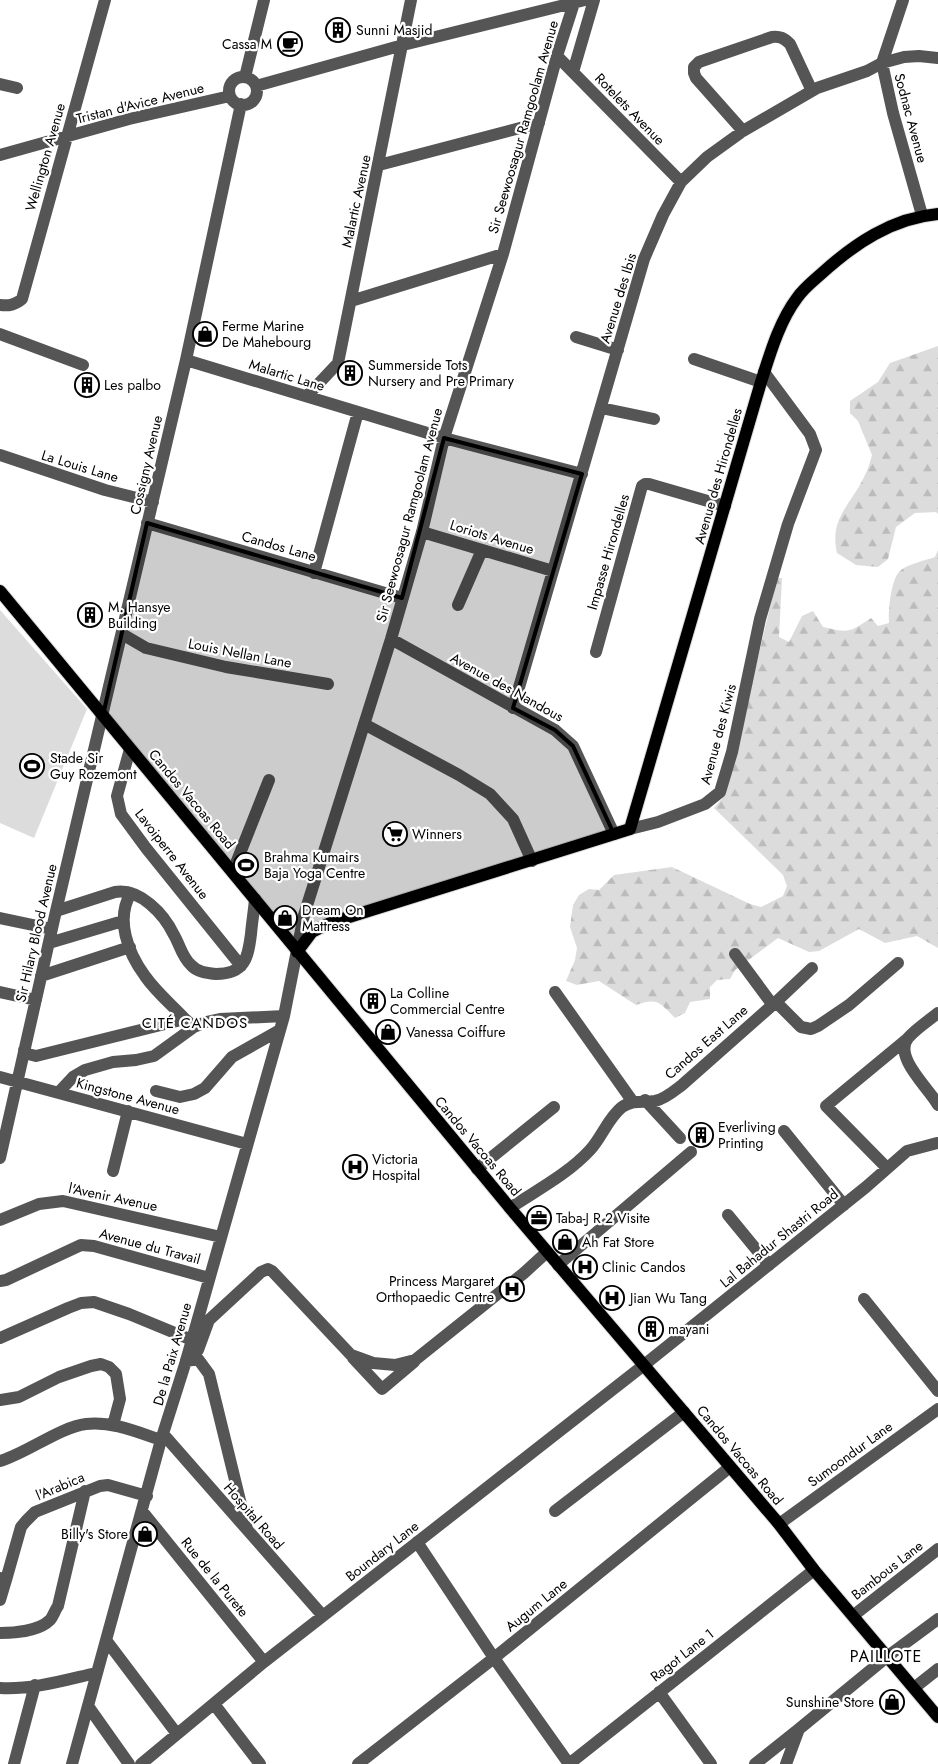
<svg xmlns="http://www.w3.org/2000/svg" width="938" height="1764" viewBox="0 0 938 1764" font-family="Jost,sans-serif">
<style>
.forest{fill:url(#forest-firs)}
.pitch{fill:#dcdcdc}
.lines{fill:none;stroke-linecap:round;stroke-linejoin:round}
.major-casing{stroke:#dbdbdb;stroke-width:14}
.minor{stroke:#555;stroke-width:12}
.major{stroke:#000;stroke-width:12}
.marked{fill:#000;fill-opacity:0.2;stroke:#000;stroke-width:4;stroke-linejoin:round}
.labels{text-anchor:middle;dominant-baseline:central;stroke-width:4.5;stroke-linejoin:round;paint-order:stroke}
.poi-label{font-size:14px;fill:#000;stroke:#fff;text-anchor:start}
.street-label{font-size:14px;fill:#000;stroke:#fff}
.neighbourhood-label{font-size:15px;letter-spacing:1px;fill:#000;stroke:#fff}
.quarter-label{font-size:16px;letter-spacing:1px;fill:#000;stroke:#fff}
</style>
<defs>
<pattern id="forest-firs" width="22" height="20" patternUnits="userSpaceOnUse" patternTransform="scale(1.25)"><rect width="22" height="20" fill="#dcdcdc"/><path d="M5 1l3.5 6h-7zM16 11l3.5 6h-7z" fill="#bbb"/></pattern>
</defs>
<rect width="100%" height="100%" fill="#fff"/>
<path class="forest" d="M938,346V514L936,512L915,513L896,527L888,559L878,567L856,565L837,553C829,518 851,505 864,477C868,470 870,462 872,455L858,421L850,413V401L878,382L890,363Z
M938,550V948L917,936L885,943L859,929L819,951L809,952L778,938L735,970L730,979L717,980L710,987V999L690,1002L685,1013L675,1018C660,1003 658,997 636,1005L599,981L577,985L566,981L575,960L577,948L570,927L573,905L579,895L589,889L599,890L614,875L672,867L750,904L761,907L783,896L787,886L783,875L714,808L725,795L777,578H782L779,637L789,642L802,616L813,611L823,627C849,633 849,633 871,618L878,626L889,623C888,611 891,577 901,570C909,564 926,560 935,557Z"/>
<path class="pitch" d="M0,610L87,709L34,838L0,823Z"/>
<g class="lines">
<defs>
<path id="major" d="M0,591L510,1208L779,1524L814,1570L938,1717
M297,952L312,932L330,923L630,829L761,382C770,354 779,322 797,298C803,289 813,281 821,274C854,244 892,218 938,214"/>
</defs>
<use href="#major" class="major-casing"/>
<path class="minor" d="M903,0L882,63L893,113L922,215
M557,56L681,182
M573,72L594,0
M245,77L264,0
M229 91a14 14 0 1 1 28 0a14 14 0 1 1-28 0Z
M0,84L17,88
M256,86L403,45L585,0
M743,131L696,78L694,73V67L699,62L772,37C780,36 784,38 790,44L812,91
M0,155L129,119L230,96
M379,165L539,123
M351,301L503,254
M0,305C9,306 15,305 22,299L105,0
M0,334L83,365
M576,337L618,350
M694,359L761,382
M186,360L444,438L582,474
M307,396L338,363L411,0
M601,408L654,419
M0,455L105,490L153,502
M147,523L402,598
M422,532L553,571
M314,573L358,412
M458,605L482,550
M122,634L146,648L226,667L328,684
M391,639L555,730L573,746L614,834
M596,652L642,486L645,484H649L725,506
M513,708L644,259L663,215L681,182L707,157L743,131L817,88L867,71L882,63L904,57L919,56L938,58
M364,724L459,775L490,794L513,819L532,861
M130,749L117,796L121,814L146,848L241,966
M630,829L658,822L705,804L720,792L732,752L760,619L788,524L816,450L810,434L764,372
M233,871L269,780
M131,893C115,919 128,953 145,976C156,992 172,1005 185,1019
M56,911L115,892C140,888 164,914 174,935C180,945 182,957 191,965C197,972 207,973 216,974C245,974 248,958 251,934C252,922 254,911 255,899
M0,918L52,929
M49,943L123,921
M735,954L772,1004
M41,976L130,947
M0,992L36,1000
M555,992L633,1102
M776,1002L812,968
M938,1013C928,1021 916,1029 908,1038C893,1057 929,1088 938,1105
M24,1050L28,1054L36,1056L185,1019L194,1027
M0,1077L247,1144
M156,1091L180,1097L194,1094L205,1088L232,1057L280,1030
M59,1092L73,1077L85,1070L113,1062L136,1060L154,1056L194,1027L206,1022L220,1019L284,1016
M645,1100L680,1138
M784,1131L844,1205
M0,1158L56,911L186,360L241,104
M887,1168L826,1106L907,1039
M477,1169L554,1107
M113,1171L128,1111
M510,1208C537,1190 568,1174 590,1150C602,1137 608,1118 622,1107C634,1099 643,1103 655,1101C665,1099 674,1091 682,1085L776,1002L801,1027L811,1029L818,1026L849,1005L898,963
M728,1215L769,1265
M0,1220L39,1204L63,1201L221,1237
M558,1265L691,1152
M0,1281L6,1280L81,1245L94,1246L209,1278
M864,1299L938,1391
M0,1338L68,1308L81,1303L94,1302L129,1314L192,1340
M353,1358L382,1389L414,1362
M186,1360L198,1350L209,1320L261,1272L268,1269L272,1271L351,1355L373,1363L395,1365L415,1360L524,1273L547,1252
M186,1361L198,1359L209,1374L247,1529
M0,1400L19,1397L59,1377L91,1366L101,1364L109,1367L116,1374L120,1399L113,1425
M164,1435L323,1616
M0,1461C27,1453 60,1427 86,1424C112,1421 137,1432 161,1440
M142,1511L264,1662
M555,1511L684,1412
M779,1524L938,1409
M417,1542L494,1658L569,1764
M0,1578L6,1580L21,1527L26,1521L35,1512L100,1486L108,1485L147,1496
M0,1600L6,1580
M854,1615L938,1549
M0,1633C14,1633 39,1631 50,1620C53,1617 55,1610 58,1606L85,1491
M106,1640L177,1734
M0,1688C32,1690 65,1680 96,1673
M914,1688L938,1669
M659,1692L711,1764
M214,1704L260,1764
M88,1706L129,1764
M14,1764L35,1685
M72,1764L161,1440L186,1361L284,1016L304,915L391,639L422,532L444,438L503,254L557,56L575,0
M141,1764L264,1662L644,1365L866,1187L907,1151L937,1143
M358,1764L494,1658L730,1467
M569,1764L814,1570
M755,1764L799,1729
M786,1764L799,1729L888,1656L938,1619"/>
<use href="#major" class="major"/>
</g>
<path class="marked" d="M444,438L582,474L513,708L555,730L573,746L614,834L330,923L312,932L297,952L103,715L147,523L402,598Z"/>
<defs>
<symbol id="building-ring" viewBox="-11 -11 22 22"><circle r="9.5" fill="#fff" stroke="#000" stroke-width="1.5"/><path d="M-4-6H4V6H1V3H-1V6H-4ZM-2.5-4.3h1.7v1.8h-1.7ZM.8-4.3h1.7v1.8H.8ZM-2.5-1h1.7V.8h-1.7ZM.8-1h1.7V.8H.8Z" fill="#000"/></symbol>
<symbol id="cafe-ring" viewBox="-11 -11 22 22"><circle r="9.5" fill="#fff" stroke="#000" stroke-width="1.5"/><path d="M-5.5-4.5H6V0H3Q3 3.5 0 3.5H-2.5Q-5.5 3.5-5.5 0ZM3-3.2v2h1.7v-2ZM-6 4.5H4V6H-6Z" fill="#000"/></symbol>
<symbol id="shop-ring" viewBox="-11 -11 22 22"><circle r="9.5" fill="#fff" stroke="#000" stroke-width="1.5"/><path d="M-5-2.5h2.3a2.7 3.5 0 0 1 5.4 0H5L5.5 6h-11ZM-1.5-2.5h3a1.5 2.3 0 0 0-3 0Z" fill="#000"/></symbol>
<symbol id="stadium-ring" viewBox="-11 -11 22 22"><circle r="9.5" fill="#fff" stroke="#000" stroke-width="1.5"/><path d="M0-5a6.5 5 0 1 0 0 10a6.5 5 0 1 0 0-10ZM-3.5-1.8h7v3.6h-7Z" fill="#000"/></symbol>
<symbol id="supermarket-ring" viewBox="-11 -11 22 22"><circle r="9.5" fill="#fff" stroke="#000" stroke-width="1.5"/><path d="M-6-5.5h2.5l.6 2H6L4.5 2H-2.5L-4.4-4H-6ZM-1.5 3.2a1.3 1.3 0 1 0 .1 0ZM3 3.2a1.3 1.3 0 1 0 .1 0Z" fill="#000"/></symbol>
<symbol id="hospital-ring" viewBox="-11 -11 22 22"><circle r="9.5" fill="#fff" stroke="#000" stroke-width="1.5"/><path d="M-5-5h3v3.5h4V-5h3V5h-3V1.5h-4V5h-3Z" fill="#000"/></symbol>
<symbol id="office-ring" viewBox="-11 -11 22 22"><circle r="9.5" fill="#fff" stroke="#000" stroke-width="1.5"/><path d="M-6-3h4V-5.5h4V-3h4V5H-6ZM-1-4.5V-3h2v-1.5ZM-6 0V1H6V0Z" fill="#000"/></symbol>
</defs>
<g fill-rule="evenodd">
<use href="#building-ring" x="324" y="16" width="28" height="28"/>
<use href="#cafe-ring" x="276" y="30" width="28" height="28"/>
<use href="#shop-ring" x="191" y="320" width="28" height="28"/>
<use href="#building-ring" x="336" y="359" width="28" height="28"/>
<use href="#building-ring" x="73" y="371" width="28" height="28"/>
<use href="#building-ring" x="76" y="601" width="28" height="28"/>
<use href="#stadium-ring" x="18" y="752" width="28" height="28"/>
<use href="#supermarket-ring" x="381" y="820" width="28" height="28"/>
<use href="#stadium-ring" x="232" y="851" width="28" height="28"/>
<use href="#shop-ring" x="271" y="904" width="28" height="28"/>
<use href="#building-ring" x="359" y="987" width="28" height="28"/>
<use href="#shop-ring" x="374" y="1018" width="28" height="28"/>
<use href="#building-ring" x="687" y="1121" width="28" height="28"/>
<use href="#hospital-ring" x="341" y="1153" width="28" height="28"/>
<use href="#office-ring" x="525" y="1204" width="28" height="28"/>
<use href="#shop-ring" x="551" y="1228" width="28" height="28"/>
<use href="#hospital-ring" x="571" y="1253" width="28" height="28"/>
<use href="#hospital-ring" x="498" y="1275" width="28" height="28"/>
<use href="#hospital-ring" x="598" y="1284" width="28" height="28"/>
<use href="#building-ring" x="637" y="1315" width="28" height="28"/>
<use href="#shop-ring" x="131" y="1520" width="28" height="28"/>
<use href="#shop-ring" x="878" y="1688" width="28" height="28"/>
</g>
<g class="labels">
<g class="poi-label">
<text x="356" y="30">Sunni Masjid</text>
<text x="272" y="44" text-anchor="end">Cassa M</text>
<text x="222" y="326">Ferme Marine<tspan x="222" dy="16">De Mahebourg</tspan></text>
<text x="368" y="365">Summerside Tots<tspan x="368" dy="16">Nursery and Pre Primary</tspan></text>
<text x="104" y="385">Les palbo</text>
<text x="108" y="607">M. Hansye<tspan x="108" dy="16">Building</tspan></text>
<text x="50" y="758">Stade Sir<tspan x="50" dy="16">Guy Rozemont</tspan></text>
<text x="412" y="834">Winners</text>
<text x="264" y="857">Brahma Kumairs<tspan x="264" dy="16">Baja Yoga Centre</tspan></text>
<text x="302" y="910">Dream On<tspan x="302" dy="16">Mattress</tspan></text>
<text x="390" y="993">La Colline<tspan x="390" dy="16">Commercial Centre</tspan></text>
<text x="406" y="1032">Vanessa Coiffure</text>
<text x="718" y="1127">Everliving<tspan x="718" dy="16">Printing</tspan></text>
<text x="372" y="1159">Victoria<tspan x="372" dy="16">Hospital</tspan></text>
<text x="556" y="1218">Taba-J R 2 Visite</text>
<text x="582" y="1242">Ah Fat Store</text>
<text x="602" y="1267">Clinic Candos</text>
<text x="494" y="1281" text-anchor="end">Princess Margaret<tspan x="494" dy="16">Orthopaedic Centre</tspan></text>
<text x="630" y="1298">Jian Wu Tang</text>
<text x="668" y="1329">mayani</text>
<text x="128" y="1534" text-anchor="end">Billy's Store</text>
<text x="874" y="1702" text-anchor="end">Sunshine Store</text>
</g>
<g class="street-label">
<text transform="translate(140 103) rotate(-14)">Tristan d'Avice Avenue</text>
<text transform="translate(630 109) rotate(46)">Rotelets Avenue</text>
<text transform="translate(911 118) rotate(75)">Sodnac Avenue</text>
<text transform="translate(523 127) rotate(-74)">Sir Seewoosagur Ramgoolam Avenue</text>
<text transform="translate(45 157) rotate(-74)">Wellington Avenue</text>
<text transform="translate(356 201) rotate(-78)">Malartic Avenue</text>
<text transform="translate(618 298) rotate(-73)">Avenue des Ibis</text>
<text transform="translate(287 375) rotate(17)">Malartic Lane</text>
<text transform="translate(146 465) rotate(-77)">Cossigny Avenue</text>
<text transform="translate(80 466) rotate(17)">La Louis Lane</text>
<text transform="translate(718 476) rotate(-74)">Avenue des Hirondelles</text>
<text transform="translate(409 515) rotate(-75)">Sir Seewoosagur Ramgoolam Avenue</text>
<text transform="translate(492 537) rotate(17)">Loriots Avenue</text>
<text transform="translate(279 546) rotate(16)">Candos Lane</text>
<text transform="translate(608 552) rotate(-74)">Impasse Hirondelles</text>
<text transform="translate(240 653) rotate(11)">Louis Nellan Lane</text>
<text transform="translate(507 687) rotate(29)">Avenue des Nandous</text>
<text transform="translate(718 734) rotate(-75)">Avenue des Kiwis</text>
<text transform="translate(192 799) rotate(50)">Candos Vacoas Road</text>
<text transform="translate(172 854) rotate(52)">Lavoiperre Avenue</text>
<text transform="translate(36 933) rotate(-77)">Sir Hilary Blood Avenue</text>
<text transform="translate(706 1042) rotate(-41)">Candos East Lane</text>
<text transform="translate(128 1096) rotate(15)">Kingstone Avenue</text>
<text transform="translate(478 1146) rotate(50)">Candos Vacoas Road</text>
<text transform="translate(113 1197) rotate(12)">l'Avenir Avenue</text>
<text transform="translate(779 1238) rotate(-39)">Lal Bahadur Shastri Road</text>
<text transform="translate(150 1246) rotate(15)">Avenue du Travail</text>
<text transform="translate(172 1354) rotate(-74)">De la Paix Avenue</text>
<text transform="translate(850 1454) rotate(-36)">Sumoondur Lane</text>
<text transform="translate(740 1455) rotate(50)">Candos Vacoas Road</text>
<text transform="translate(60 1486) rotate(-23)">l'Arabica</text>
<text transform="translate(254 1516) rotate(49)">Hospital Road</text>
<text transform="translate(382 1551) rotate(-38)">Boundary Lane</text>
<text transform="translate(887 1570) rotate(-38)">Bambous Lane</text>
<text transform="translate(215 1577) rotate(51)">Rue de la Purete</text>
<text transform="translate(536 1605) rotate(-39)">Augum Lane</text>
<text transform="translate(682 1655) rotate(-38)">Ragot Lane 1</text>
</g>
<g class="neighbourhood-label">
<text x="195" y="1023">CITÉ CANDOS</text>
</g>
<g class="quarter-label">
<text x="886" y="1656">PAILLOTE</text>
</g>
</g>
</svg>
